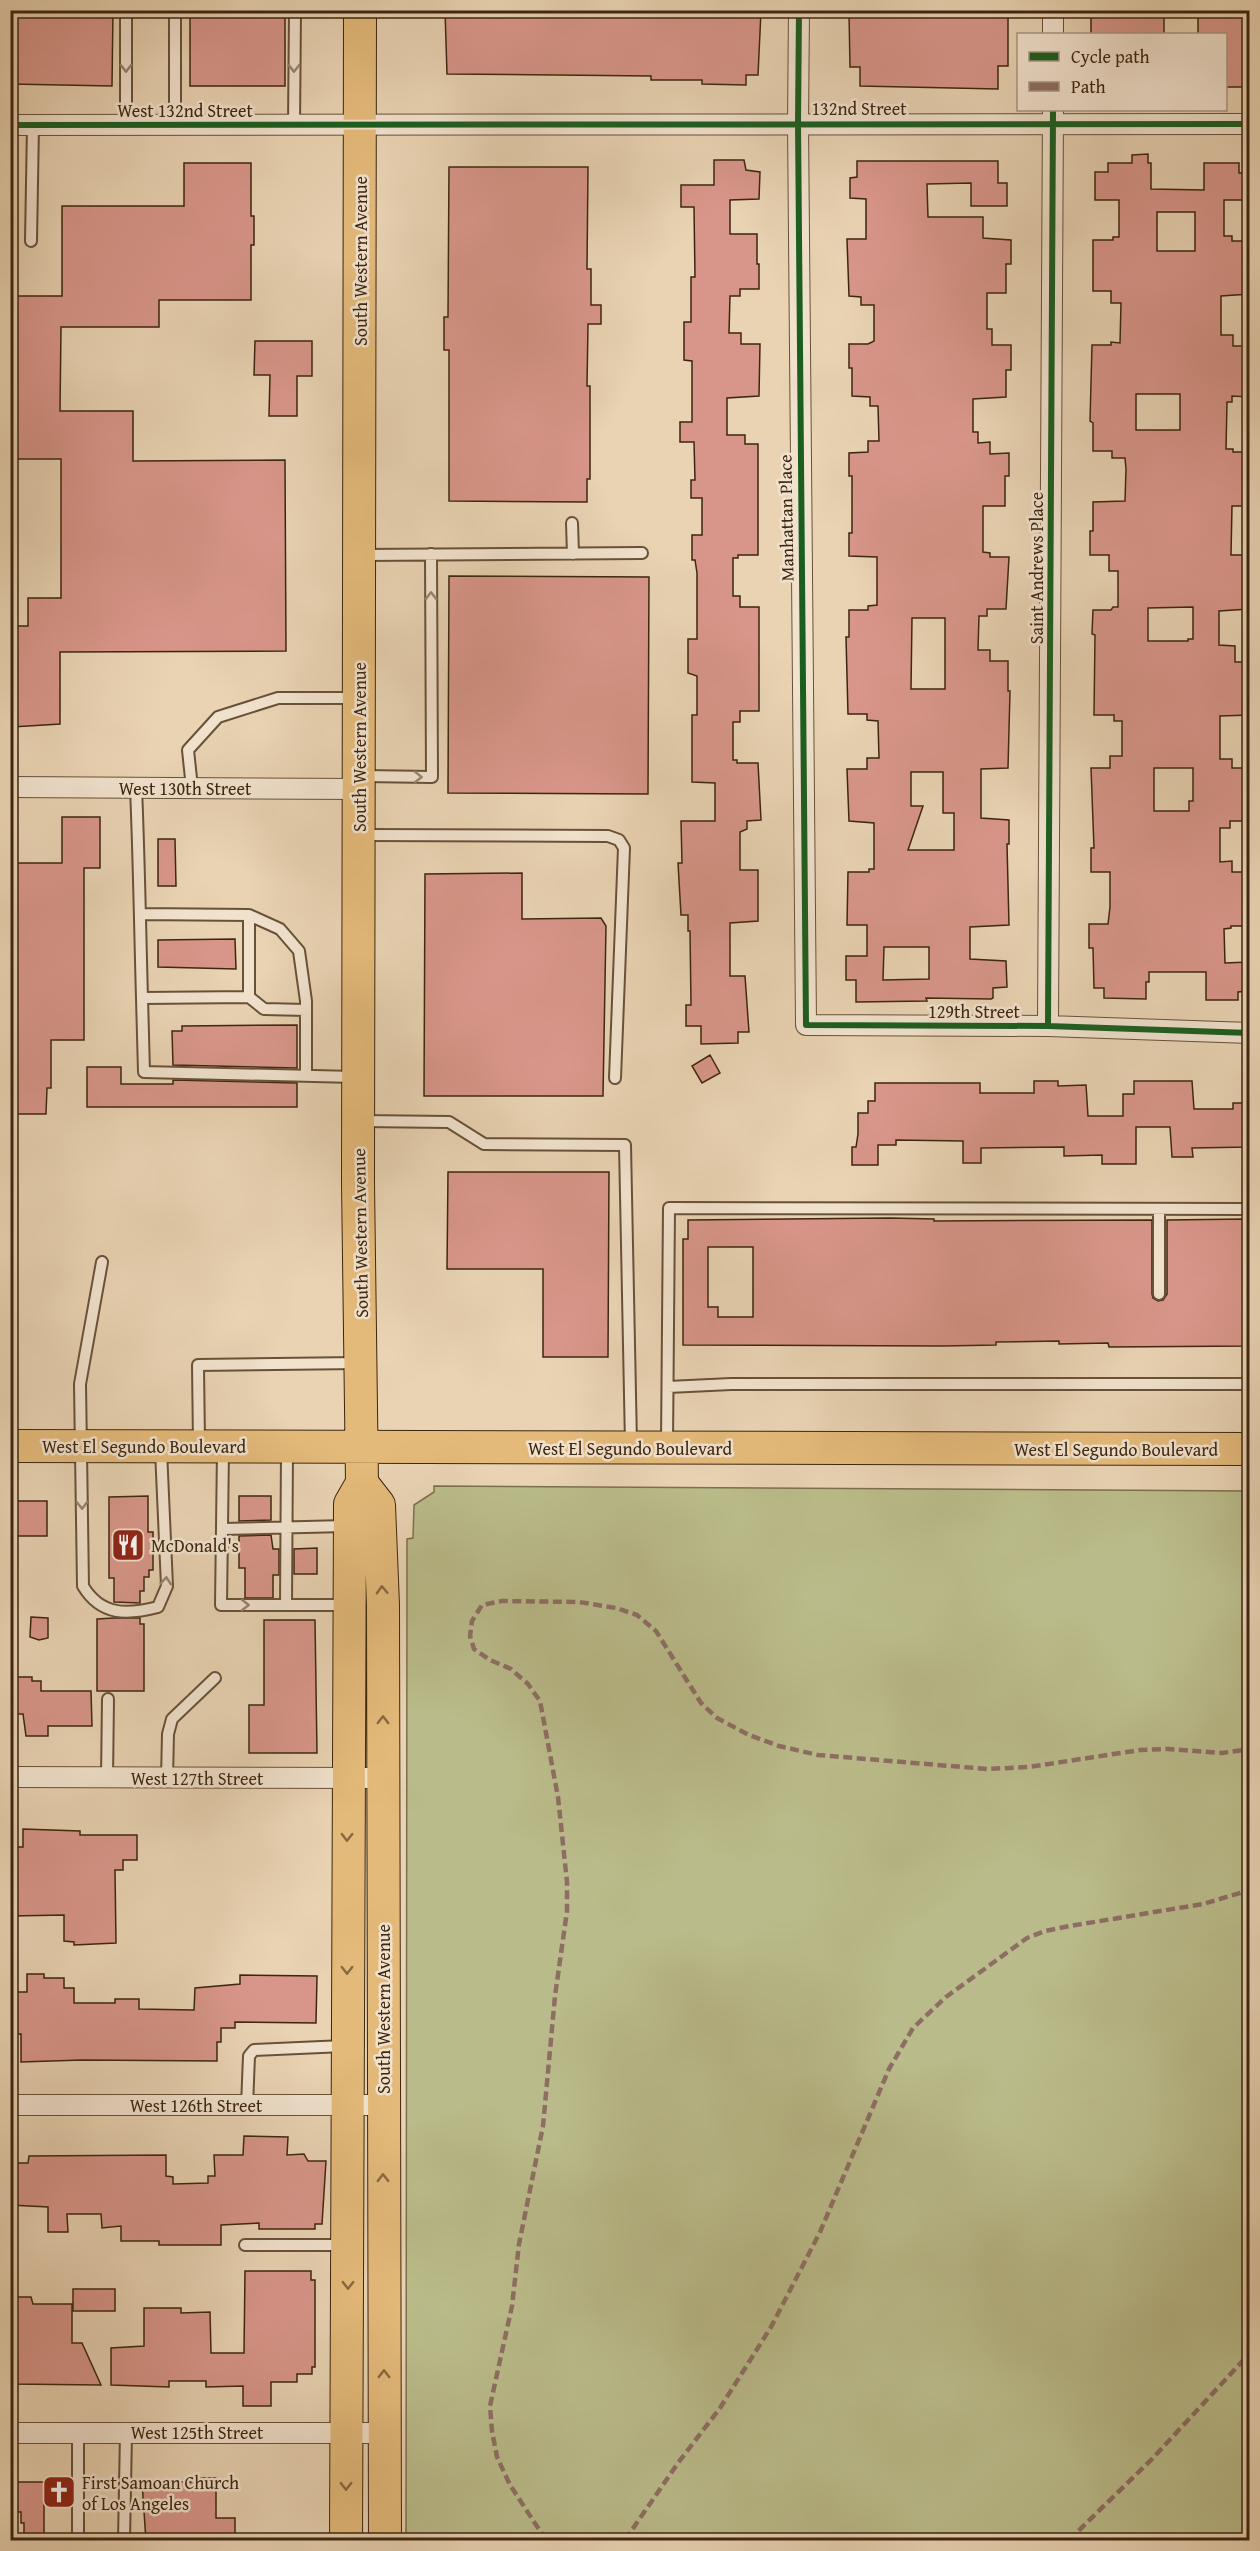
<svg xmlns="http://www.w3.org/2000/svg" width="1260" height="2551" viewBox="0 0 1260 2551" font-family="'Gentium Book Plus',serif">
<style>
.green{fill:#babb8a;stroke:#7c704d;stroke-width:1.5}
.building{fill:#d8968a;stroke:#3d2610;stroke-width:1.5;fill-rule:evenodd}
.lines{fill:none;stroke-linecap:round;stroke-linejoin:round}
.service-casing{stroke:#685139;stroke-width:14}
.minor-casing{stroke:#685139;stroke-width:22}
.primary-casing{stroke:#3d2610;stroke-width:34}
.service{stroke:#f1e2ce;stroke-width:10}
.minor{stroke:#f1e2ce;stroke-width:20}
.primary{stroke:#e4ba7a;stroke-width:32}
.quiet{stroke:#8d6e63;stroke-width:4.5;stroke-dasharray:9 4.5;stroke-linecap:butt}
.cycleway-casing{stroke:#f1e2ce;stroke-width:10}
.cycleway{stroke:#1b5e20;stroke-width:6}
.oneway{stroke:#97846f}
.oneway2{stroke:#886940}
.labels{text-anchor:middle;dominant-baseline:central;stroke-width:5;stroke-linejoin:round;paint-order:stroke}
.street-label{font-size:18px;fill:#3d2610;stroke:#f1e2ce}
.poi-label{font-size:18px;fill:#3d2610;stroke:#f1e2ce;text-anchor:start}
</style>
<rect width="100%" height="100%" fill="#e9d3b3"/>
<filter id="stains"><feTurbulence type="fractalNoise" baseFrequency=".00333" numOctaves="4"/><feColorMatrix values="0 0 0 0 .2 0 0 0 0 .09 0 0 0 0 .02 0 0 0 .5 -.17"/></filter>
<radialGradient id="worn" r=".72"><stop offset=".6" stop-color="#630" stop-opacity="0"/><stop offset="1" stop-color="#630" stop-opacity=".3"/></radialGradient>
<path class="green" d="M434,1486L1249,1491V2540H406L407,1539L413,1538L414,1505L434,1492Z"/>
<path class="building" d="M10,10H113L112,86L10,84Z
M190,10H285V86H190Z
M445,10L761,11L758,75H746V85L702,84V80H651V76L447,74Z
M868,10H924V16H966V10H1008V66H998V89L860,86V67H850L849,13L868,14Z
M1120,10H1147V16H1164V34H1091V15H1110V13H1120Z
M1198,10H1250V68L1243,67V87H1226V34H1198Z
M1148,154V163H1151V189L1204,190V163H1239V173H1250V200H1224V236H1232V241H1250V294L1221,296V335H1233V346H1250V397L1232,396V402H1227L1226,449H1233V452H1250L1248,506H1232L1231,555H1250L1249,609L1219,611V645L1235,646V662H1250V715L1220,716V759H1232V768H1249L1250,821H1230V828H1220V862L1232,861V872H1250V926H1231V928L1224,929L1225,963L1249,962L1250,991L1238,992V1000H1206V972H1149V982H1146V999L1104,998V988H1094L1093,948H1089V924H1108L1110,907V872H1091V848H1094L1091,768H1110V756H1122V721H1114V715H1094L1095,635L1092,634L1093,610H1111L1113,607H1118V571H1109V555H1090V531H1093V502L1125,501L1126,469L1125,458H1112V451H1093V423L1090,421L1092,345H1111V342L1120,343L1121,303H1111V291H1093V240H1113V237H1119V200H1095V172H1108V163H1132V155ZM1157,212H1195V251H1157ZM1136,394H1180V430H1136ZM1193,607V639H1188V641H1148V608ZM1154,768H1193V801H1189V811H1154Z
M714,160H744L746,170L760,172L759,199L730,200V234H757V264H759V289H740V296H730L729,333H741V344H760L759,396L727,398V435H745V444H758V555H738V558H733V596H740V607H759V711H740V722H733V760H737V763H758L761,820L747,821V829L740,832V870H758V921L730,923V976H745L749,1032H738V1043L701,1044V1026H686V1005H691L690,931H688V915H681L678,863H682L681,821H715V783L692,782V715H697V676L688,673V639H697V573L695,560H692V535H702V498H691V480H695L694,442H680V422H692V361L684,360V322H691V277H695L694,207H681V185H714Z
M857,161H998V183H1007V206H971V183L927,184L928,217H983V238L1011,240V264H1006V293H987V329H992V345H1011V370H1006V397L973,399V432H978V443L990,442V454L1009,453V476H1005V506H983V552L990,553V557H1009L1006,609H987V616H979L978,650H990V661H1008V691H1010L1008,768L981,769V818L1009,820V844H1007L1009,925L970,927V959L1006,961L1007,987L993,988V998L991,999L926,998L927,1001L856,1002V980H846V956H867V925H847L848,872H869V869H874V823L849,821L847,769H867V758H879L878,721L867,720V714H848L846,637H849V610H868V606L877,605V557L849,556V533H852V476H849V453L868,452V441H879L878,406H870V397L852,396V368H849V344H868L874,341V305H861V297L849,296L847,239H866V199L850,198V178L857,177ZM912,618H945V689H911ZM911,772H943V813H954V850H908L923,806H911ZM884,947H929V979L883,980Z
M184,163H251V216H254V245H251V300H159V327H61L60,411H133V461L285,460L286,651L60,652V724L12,727V626H28V598H61V459H10V296H62V206H184Z
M449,167H588L587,269H591V305H601V324H588L587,386H590V479H587V502L449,501V350H444V317H448Z
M255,341H312V376H297V416H269L270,375H254Z
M449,576L649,577L648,794L448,793Z
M62,817H100V868H84V1040H51V1088H47L46,1114H10V863H62Z
M158,839H175L176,886H158Z
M522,873V919L601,918L606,926L603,1096H424L425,874Z
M235,939L236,969L158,967V940Z
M297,1025V1068L173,1065L172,1031H182V1026Z
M710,1055L720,1073L702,1083L692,1066Z
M87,1067H121V1084H173V1080L297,1083V1107H87Z
M1034,1081H1058V1086L1086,1085L1088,1116H1123V1094H1134V1081H1192L1194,1109H1233V1103H1250V1147L1192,1148L1193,1157H1172L1170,1127H1136V1164H1102V1155L1064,1156V1147L981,1148V1163H963V1141L896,1140V1145H878V1165H852V1147H856L858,1134V1113H868V1101H875V1083H980V1093H1034Z
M448,1172H609L608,1357H543V1269H447Z
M890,1218L934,1219V1221L1152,1220V1294L1153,1298L1158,1301L1163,1300L1167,1294V1220L1247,1219L1250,1346L1109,1347L1108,1343L1059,1344V1341L996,1342V1345L943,1346L683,1345V1239H688V1220ZM708,1247H753V1317H718V1307H708Z
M148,1496V1532H153V1570H149V1577H144V1591H140V1603L114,1602V1578H109V1497Z
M239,1496H271V1520L239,1521Z
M12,1501H47V1536H12Z
M271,1535L273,1549H279V1575H273V1598H245V1568H239V1536Z
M317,1548V1574H294V1549Z
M31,1617L48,1618V1638L39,1640L30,1637Z
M114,1618H140V1624H144V1691H97V1619Z
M264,1620H315L317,1753H249V1705H264Z
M10,1677H32V1681H41V1691H91L92,1726H48V1736H26L23,1714H10Z
M23,1829L80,1831V1835H137V1860H123V1870H115L116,1943L74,1945V1942L64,1941V1915L11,1916L10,1856H16V1847H23Z
M27,1974H44V1978H64V1988H74V2003H115V1999H139V2009L194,2010L195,1988L240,1984V1975L317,1976L316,2023L235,2022V2028H221V2042H217V2061L82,2060L21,2062V2034H10V1992H27Z
M244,2136L288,2137L287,2155L304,2154L308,2161H326L322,2224H315V2229H259V2223L221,2225V2245H159V2241H121V2226L102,2228L101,2214H67L68,2232H48V2207L10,2205V2163H28L29,2156L166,2155V2176L173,2177V2184L208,2183V2176H215L214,2155H243Z
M245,2271H311V2280H315V2367H312V2374H297V2382H271V2406H243V2386L206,2387V2381H169V2387L111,2385V2348L144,2346V2308H181V2313L210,2312L211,2353H244Z
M73,2289H115V2311H73Z
M15,2297H31L33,2304H72V2343H82L101,2385L10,2384V2340H15Z
M191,2478H216V2518H235V2541H146L142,2482H191Z
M19,2482H44V2541H24V2523H21V2512H10V2484Z"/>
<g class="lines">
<defs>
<path id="service" d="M175,10V125
M126,125V10
M294,125L295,10
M31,241L33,125
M572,523L573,554
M363,555L642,553
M363,776L432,777L431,554
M136,788C139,858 140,928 142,998L249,997V915L140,914
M192,788L188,750L218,717L278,698H356
M363,835L608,836L619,840L624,848L615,1078
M249,915L280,929L299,951L306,1001V1076
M249,997L264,1009L306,1010
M142,998L144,1072L354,1077
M361,1121L449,1122L484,1144L625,1145L631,1444
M102,1262L80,1384L83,1586C101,1616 127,1615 158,1607L167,1586L161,1450
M1159,1294V1209
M668,1387L731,1384H1250
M199,1444L198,1365L359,1363
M667,1444L669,1208L1250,1209
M223,1450L221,1605H347
M223,1529L346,1526
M286,1605L287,1449
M107,1778L108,1699
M167,1778L168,1734L172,1719L215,1678
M247,2106L249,2056L254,2050L344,2046
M245,2245H345
M78,2433V2540
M124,2540L126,2433"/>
<path id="minor" d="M799,10L798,123L806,1025L1048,1026L1250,1033
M1053,34V10
M10,125L1250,124
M10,787L359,789
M1048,1026L1053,110
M10,1777L384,1778
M10,2105H382
M10,2433H384"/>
<path id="primary" d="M10,1446L1250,1449
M362,1483L379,1505L383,1605L385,2540
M346,2540L350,1504L362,1483L358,1182L360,10"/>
</defs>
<use href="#service" class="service-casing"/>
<use href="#minor" class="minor-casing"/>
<use href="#primary" class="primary-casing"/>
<use href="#service" class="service"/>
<use href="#minor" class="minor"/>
<use href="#primary" class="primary"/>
<path class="quiet" d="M546,2540L510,2485L497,2457L492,2431L490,2406L512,2306L519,2244L543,2126L555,1996L567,1911V1882L558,1797L540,1701L528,1684L511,1669L490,1660L474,1649L470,1636L472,1621L482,1605L502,1601L579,1602L616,1608L637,1615L656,1631L701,1703L717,1718L749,1735L779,1746L818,1755L987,1769L1029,1767L1140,1750L1168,1749L1222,1753L1250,1749
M625,2540L678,2463L720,2408L771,2327L820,2232L889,2069L913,2028L946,1997L1027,1938L1045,1931L1070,1926L1203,1904L1250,1890
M1069,2540L1152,2459L1250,2353"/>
<defs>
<path id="cycleway" d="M799,10L798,123L806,1025L1048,1026L1250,1033
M10,125L1250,124
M1048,1026L1053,110"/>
</defs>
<use href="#cycleway" class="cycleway-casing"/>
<use href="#cycleway" class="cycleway"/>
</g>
<defs><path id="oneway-chevron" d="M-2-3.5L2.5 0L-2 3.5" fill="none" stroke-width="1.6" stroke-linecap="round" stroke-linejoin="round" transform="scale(1.5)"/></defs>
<g class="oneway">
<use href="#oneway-chevron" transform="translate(126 68) rotate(90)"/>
<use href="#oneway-chevron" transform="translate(294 68) rotate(91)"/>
<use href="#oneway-chevron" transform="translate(431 596) rotate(-90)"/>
<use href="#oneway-chevron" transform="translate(418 777) rotate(1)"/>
<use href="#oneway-chevron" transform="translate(82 1505) rotate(89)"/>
<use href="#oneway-chevron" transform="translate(166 1581) rotate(-86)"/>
<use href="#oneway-chevron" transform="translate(245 1605)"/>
</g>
<g class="oneway2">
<use href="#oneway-chevron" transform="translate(382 1590) rotate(-92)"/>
<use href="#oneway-chevron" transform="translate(383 1720) rotate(-90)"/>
<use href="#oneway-chevron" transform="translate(347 1837) rotate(91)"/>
<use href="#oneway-chevron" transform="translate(347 1970) rotate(90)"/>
<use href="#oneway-chevron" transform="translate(383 2178) rotate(-91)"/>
<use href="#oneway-chevron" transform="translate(348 2285) rotate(91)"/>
<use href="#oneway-chevron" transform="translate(384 2374) rotate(-90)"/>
<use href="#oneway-chevron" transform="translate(346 2486) rotate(90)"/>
</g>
<defs>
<symbol id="restaurant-square" viewBox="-11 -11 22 22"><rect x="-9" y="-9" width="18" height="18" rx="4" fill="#8f2418" stroke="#f1e2ce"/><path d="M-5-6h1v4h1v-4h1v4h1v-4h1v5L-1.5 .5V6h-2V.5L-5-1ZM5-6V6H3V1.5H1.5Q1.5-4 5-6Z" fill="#fff"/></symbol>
<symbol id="church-square" viewBox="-11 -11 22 22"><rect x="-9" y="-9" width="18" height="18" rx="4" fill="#8f2418" stroke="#f1e2ce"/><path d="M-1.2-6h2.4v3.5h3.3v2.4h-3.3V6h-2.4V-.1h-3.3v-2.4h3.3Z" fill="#fff"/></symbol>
</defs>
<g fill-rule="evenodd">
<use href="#restaurant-square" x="109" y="1526" width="38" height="38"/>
<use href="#church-square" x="40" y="2473" width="38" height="38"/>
</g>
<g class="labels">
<g class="street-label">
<text x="859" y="108">132nd Street</text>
<text x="185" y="110">West 132nd Street</text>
<text transform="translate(360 261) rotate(-90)">South Western Avenue</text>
<text transform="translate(786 518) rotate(-91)">Manhattan Place</text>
<text transform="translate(1036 568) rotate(-90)">Saint Andrews Place</text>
<text transform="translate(359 747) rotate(-90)">South Western Avenue</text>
<text x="185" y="788">West 130th Street</text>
<text x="974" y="1011">129th Street</text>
<text transform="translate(360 1233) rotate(-91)">South Western Avenue</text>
<text x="144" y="1446">West El Segundo Boulevard</text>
<text x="630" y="1448">West El Segundo Boulevard</text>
<text x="1116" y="1449">West El Segundo Boulevard</text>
<text x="197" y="1778">West 127th Street</text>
<text transform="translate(383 2009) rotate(-90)">South Western Avenue</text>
<text x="196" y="2105">West 126th Street</text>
<text x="197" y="2432">West 125th Street</text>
</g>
<g class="poi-label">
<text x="151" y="1545">McDonald's</text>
<text x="82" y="2482">First Samoan Church<tspan x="82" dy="21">of Los Angeles</tspan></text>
</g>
</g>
<rect width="1260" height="2551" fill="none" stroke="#e9d3b3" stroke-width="36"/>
<rect x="12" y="12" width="1236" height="2527" fill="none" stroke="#3d2610" stroke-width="3"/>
<rect x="18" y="18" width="1224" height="2515" fill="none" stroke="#3d2610" stroke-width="1.5"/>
<rect x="1017" y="33" width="210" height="78" fill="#f1e2ce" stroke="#a99782" stroke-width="1.5"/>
<rect x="1029" y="52" width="30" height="9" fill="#1b5e20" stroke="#a99782" stroke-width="1.5"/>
<text x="1071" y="63" font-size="18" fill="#3d2610">Cycle path</text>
<rect x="1029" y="82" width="30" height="9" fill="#8d6e63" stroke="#a99782" stroke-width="1.5"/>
<text x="1071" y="93" font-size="18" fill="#3d2610">Path</text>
<rect width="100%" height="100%" filter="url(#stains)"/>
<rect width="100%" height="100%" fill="url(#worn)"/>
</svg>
